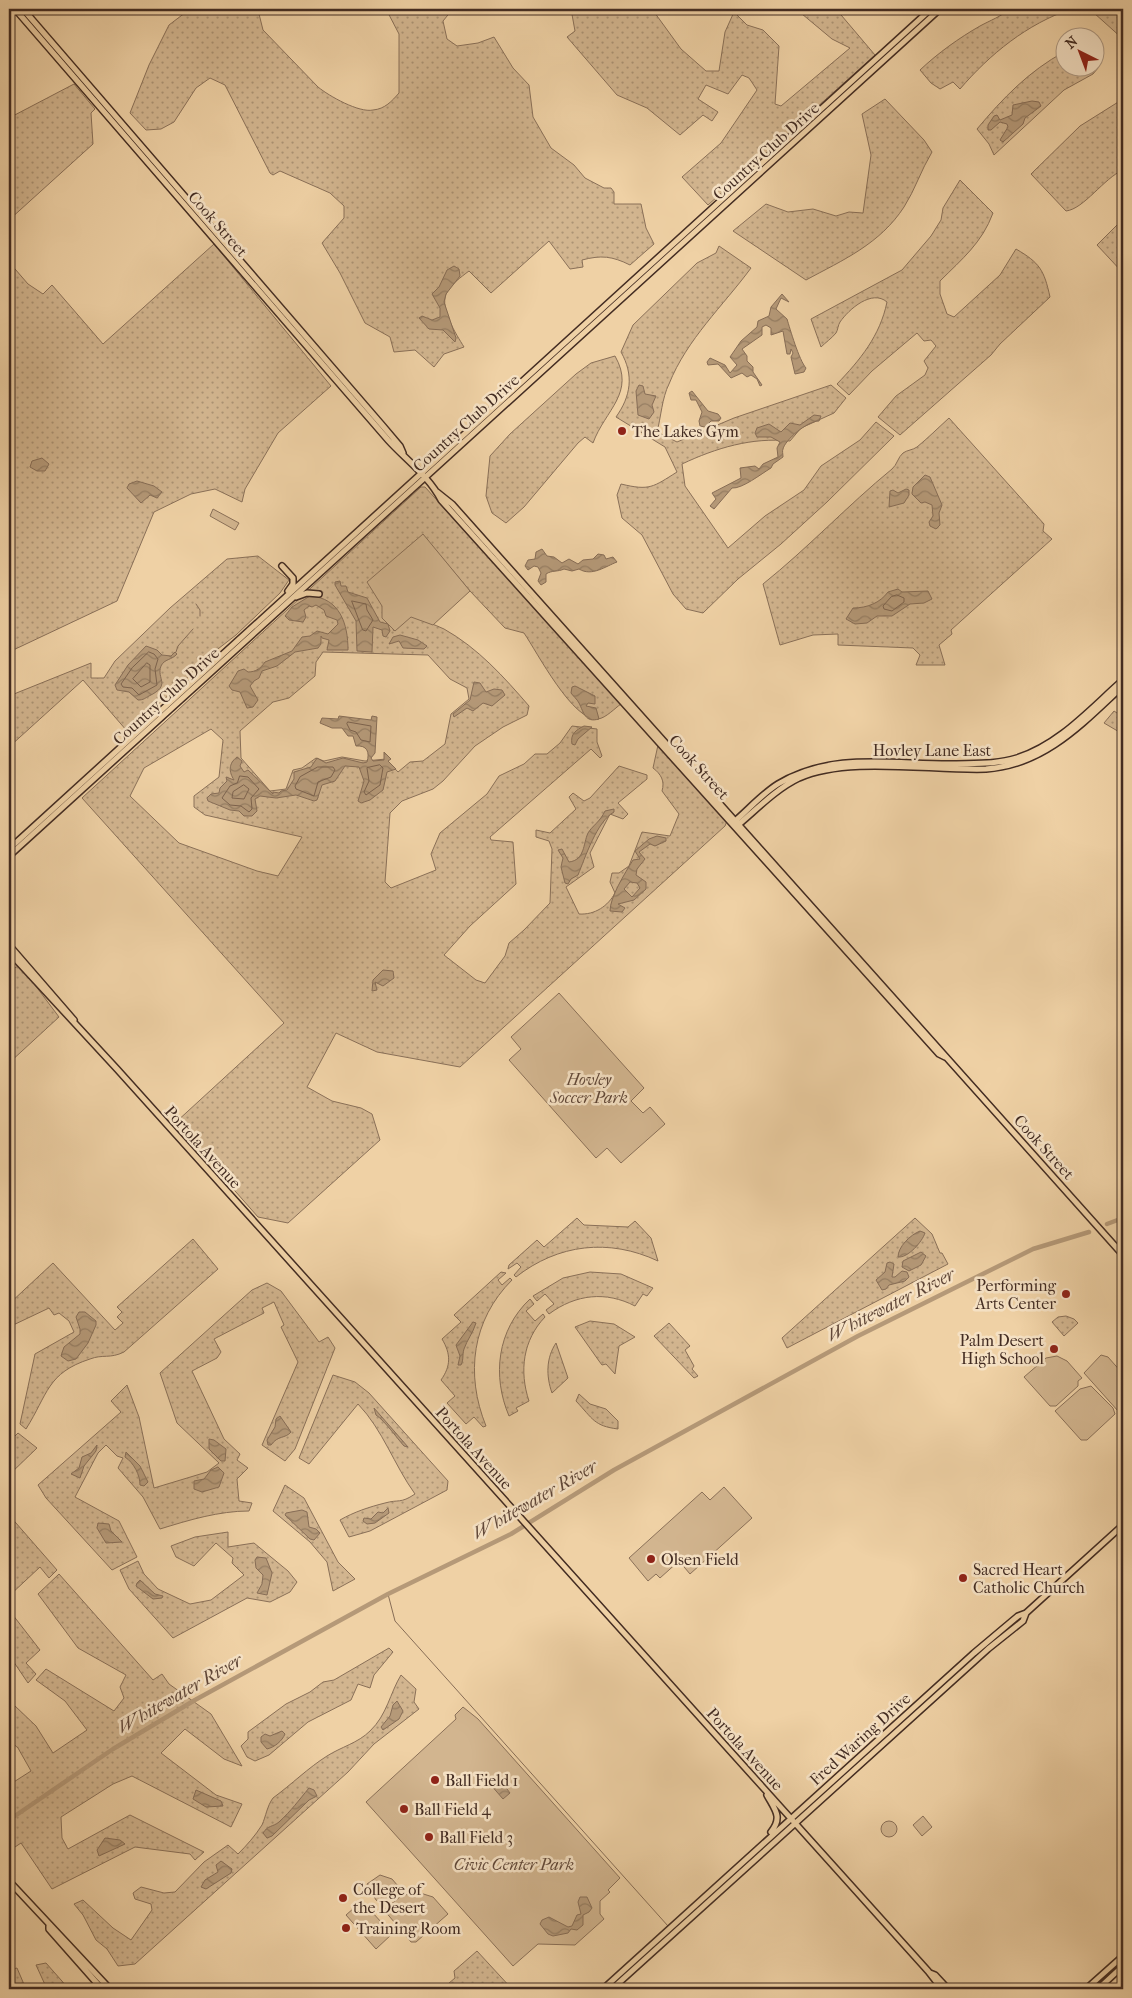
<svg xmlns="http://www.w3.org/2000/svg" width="1132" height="1998" viewBox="0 0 1132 1998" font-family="'IM FELL French Canon',serif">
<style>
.grass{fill:url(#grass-dots);stroke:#8a7058;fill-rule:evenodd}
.park{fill:#d2b58f;stroke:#8a7058}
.water{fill:url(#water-waves);stroke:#876d56;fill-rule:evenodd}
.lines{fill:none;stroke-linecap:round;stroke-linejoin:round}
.shore{stroke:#7c624d;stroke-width:1}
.stream{stroke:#876d56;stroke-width:1}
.river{stroke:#b59978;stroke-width:4.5}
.major-casing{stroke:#432c22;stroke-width:8}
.major{stroke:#efd1a5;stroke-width:5}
.poi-dot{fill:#8f2418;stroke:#f5e1c4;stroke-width:2}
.labels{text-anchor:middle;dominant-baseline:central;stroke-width:5;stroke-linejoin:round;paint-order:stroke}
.street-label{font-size:16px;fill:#432c22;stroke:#f5e1c4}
.poi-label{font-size:16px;fill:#432c22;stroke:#f5e1c4;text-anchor:start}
.park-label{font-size:16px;font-style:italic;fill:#604738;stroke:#f5e1c4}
.water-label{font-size:18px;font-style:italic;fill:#604738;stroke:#f5e1c4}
</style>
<defs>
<pattern id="grass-dots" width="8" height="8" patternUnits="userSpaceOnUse" patternTransform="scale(1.25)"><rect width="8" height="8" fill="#d2b58f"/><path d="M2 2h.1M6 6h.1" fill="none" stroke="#ac9374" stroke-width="1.8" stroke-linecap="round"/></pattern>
<pattern id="water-waves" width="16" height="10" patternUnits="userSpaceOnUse" patternTransform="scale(1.25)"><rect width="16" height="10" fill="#b59978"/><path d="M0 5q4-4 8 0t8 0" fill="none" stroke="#957d62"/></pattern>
</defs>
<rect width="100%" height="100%" fill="#efd1a5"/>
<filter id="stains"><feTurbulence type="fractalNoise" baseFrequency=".004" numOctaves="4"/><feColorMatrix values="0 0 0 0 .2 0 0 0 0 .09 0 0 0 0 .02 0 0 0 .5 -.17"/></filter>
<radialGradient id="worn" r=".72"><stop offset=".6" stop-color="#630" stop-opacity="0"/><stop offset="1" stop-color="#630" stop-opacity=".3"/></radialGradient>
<path class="grass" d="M190,9H254L259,14L263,30L318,87C329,96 359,113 373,110C385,109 392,101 399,93V34L386,9H451L452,10L443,21L447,39L457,46L478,43L494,37L513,68L529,85L533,117L551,148L574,165L585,178L604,188H611L614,192V204H641L646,228L654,244L630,265C612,256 601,255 582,260L583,267L570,269L549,241L491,293L469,271C461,277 450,285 446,294C440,309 456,334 464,347L444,354L434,367L415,350L394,352L390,337L365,323L340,273L322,243L344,218V206L330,193L280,171L273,175L270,173L225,85L210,78L196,88L174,122L161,129L146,130L130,113L149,65L169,25Z
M571,9H652L681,49L706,71H719L725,32L734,12L747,25L763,30L779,46L775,104L781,106L850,48L832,39L796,9H836L875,55L708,205L682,177L721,143L757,90L749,78L742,75L728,94L706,85L698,99L718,112L712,121L703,115L680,135L647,108L617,95L567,37L575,31Z
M1010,9H1071C1027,24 990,54 960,89L953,82L940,89L931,83L920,70C938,53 959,38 980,26C991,20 1000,17 1010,9Z
M1095,9H1123V39L1094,13Z
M1064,52V68H1094L1095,62L1098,68L1093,74L1064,90L994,155L989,144L977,129C1003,98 1029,71 1064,52Z
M74,84L95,109L91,113L93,144L9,220V118Z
M885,99L924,140L932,152C921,170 915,190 904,207C880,244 843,260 806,280L733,231L766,204L788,212L813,209L836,216L849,212L863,213L871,155L862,114Z
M1123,99V170C1104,178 1084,209 1066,211L1031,174L1080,126Z
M960,180L993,213C982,243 962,259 940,281V294L947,314L954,317L1000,275L1016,249C1040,263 1044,270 1050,297L1000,344L991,355L900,435L878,417L896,396L925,375L928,368L924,361L936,346L931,340L924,341L917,333L872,371L849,395L837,384C860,360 880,336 887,302C872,289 849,309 840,322C838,325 838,330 836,333C832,338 825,343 821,347L811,319L902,270L931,236L941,220L943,208Z
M1123,219V273L1097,245Z
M214,244L331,386L278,433L245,489L242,502L215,489L191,494L154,512L117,601L9,652V262L28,284L43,294L52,285L103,344Z
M719,246L751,268C723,306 687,339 669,384C662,398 661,417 657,432L677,442L734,418L831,385L846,398L834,413L801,428L790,441C752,437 716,448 682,464L685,486L728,548L765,516L804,490L821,466L860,440L876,422L894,436L827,502L781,544L738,579L703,613L686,609L673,594L642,535L622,518L617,495L621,484C650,491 653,487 677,472L665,447L616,417C631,396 634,375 621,352L633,325L697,263L716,253Z
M615,356C636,393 605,410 593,443L585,437L578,443L524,507L506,523L492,513L486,496L490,456L510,434L576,374L591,363Z
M949,418L1044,524L1043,531L1052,539L951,630L952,634L939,645L945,665H916L920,655L913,648L838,645V634L813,635L780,645L763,584C808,548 848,505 892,469C897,465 898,457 903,453C907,450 913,450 917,447C928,438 938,428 949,418Z
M421,487H425L621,704C615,708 606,718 598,719C573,722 537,652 524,633L505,628L470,591L423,535L382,606L394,631L411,616C422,621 434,624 444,629C478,648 504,677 529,706L527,715L503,727L475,746L443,781L433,789L402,801L390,813L385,882L391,888L436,870L431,854L440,833L487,794L499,776L524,764L535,754H547L560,743L572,726L597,729V742L602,756L600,758L591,749L490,837L491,840L513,842L516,884L470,926L444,955L476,980L485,983L505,956L509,943L524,930L550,903L552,849L549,841L536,837V830L550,833L576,809L569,797L573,793L584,801L590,798L619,766L647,775V779L618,803L628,814L623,819L610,814L590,853L594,867L566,887L579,914C595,915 608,906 615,893L610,882L612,873H619L629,866L642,832L670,836L679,814L662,791C665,781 661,774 653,768L658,745L727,821L725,826L460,1067L377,1052L336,1033L307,1087L332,1101L361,1108L372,1114L380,1140L288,1223L258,1217L175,1123L284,1023L82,798ZM323,652L428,655L450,679L467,688L469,699L451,714L445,744L423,761L410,762L398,772L386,759L365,761L342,757L324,761L316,758L302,768L293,770L286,789L270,791L241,758L240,731L273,702L289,698L315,676L316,662ZM211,729L223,740L219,777L194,796V807L205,815L302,837L278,876L257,871L179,843L130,796L144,768Z
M258,556L289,580L280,593L236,635L201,662L185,681L127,731L83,680L9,747V696L91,663V678H104L115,661L170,608L227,559Z
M1114,711L1123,717V748L1120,740L1121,733L1104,723Z
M20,965L59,1017L9,1063V971Z
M577,1218L584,1225L628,1227L635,1221L651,1238L658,1261C609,1238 558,1244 516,1277L514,1275L521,1267L517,1263L508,1269L509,1265L537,1240L544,1247Z
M915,1218L932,1234L940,1253H942L948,1264L787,1348L782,1338Z
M193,1239L218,1269L124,1352C110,1359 103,1354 90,1359C47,1373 48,1394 26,1429L20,1424L35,1354L74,1332L69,1321L59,1313L54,1315L49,1308L9,1327V1304L53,1263L115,1330L123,1323L117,1317L122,1312L117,1307Z
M501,1272L506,1273L498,1280L502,1285L510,1278L512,1280C472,1320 465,1374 486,1426L483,1427L474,1417L466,1424L447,1403L455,1396L441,1380C451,1366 451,1354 442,1339L461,1322L454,1315Z
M590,1272L621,1274L653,1288L647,1296L643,1294L635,1306C606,1291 576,1294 549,1314L546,1310L554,1304L545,1294L537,1301L533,1296L563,1278Z
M267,1283L281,1291L319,1342L328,1337L335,1348L295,1449L285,1461L262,1445L298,1362L281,1327L284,1325L274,1302L262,1308L264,1313L214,1339L221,1352L217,1358L192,1371L224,1439L240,1454L237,1460L248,1468L237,1479L239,1501L252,1503L249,1511C219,1511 189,1520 160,1529L143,1497L118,1468L123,1458L117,1456L106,1445L98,1453L75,1497L119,1521L137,1557L112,1570L46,1498L38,1485L121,1412L111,1401L127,1385L139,1417L154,1488L207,1472L219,1463L177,1423L160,1373L252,1290Z
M530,1299L534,1304L526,1311L535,1321L543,1314L545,1317C523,1340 519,1371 529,1401L516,1408L518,1411L509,1416C492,1376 497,1330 530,1299Z
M1066,1316L1074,1319L1078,1323L1064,1336L1052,1322L1058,1317Z
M590,1321L614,1324L635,1337L619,1346L615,1374L606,1364L602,1365L599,1361L575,1327Z
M669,1323L690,1346L685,1350L694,1366L692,1369L698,1376L694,1378L654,1336Z
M556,1343L568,1378L552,1393C546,1376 546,1358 556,1343Z
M333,1375L355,1382L369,1393L448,1481L447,1490L370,1531L349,1537L340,1520C354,1512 369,1507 385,1503C399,1499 400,1504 415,1494C394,1465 383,1430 358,1404L309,1464L299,1458Z
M579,1394L590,1404L606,1409L618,1421V1429C594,1426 593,1419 576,1401Z
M18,1433L37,1448L9,1475V1442Z
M285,1485L304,1498L338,1562L355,1579L333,1591L327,1562L310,1542L273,1511Z
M9,1515L57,1570L49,1578L40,1567L9,1596Z
M228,1532V1547L254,1543L288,1571L297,1582L290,1592L270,1602L247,1598L173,1638L129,1589L120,1570L138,1561L144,1574L158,1589L190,1604L211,1600L244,1575L232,1563L233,1558L216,1543L194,1566L176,1557L171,1546L195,1537Z
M59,1574L153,1680L162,1674L169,1684L211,1714L242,1766L224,1759L185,1729L161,1753L216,1795L242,1804L231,1827L132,1776L113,1784L61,1817L62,1838L68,1849L130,1815L204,1852L195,1860L190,1854L135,1847L52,1889L21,1843L9,1851V1785L31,1771L18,1748L9,1740V1711L14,1705L36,1726L53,1753L87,1730L65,1701L36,1680L46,1669L114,1711L124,1698L120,1687L126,1675L78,1648L38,1594Z
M9,1610L40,1650L26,1663L36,1674L28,1683L9,1655Z
M389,1648L393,1652L374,1675L370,1688L358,1684L351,1700L308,1722L269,1755L255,1761L247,1757L241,1746L248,1739V1732L286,1704L310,1692L323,1682L334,1680Z
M401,1675L416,1689L414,1702L419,1709L374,1744L348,1772L135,1964L118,1966L107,1949L96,1940L83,1915L74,1904L83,1900L113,1928L131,1940L152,1910L151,1904L135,1899L133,1893L141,1887L164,1893L175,1892L204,1862L228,1845L238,1854C247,1845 255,1836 262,1825C266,1816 267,1806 273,1798C292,1784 308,1768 327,1756C341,1747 358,1743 370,1731C387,1715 390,1693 401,1675Z
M477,1951L512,1989H442L455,1978L454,1971Z
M46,1963L69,1989H47L36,1965Z
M17,1968L26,1989H9V1970Z"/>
<path class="park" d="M213,509L239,523L235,530L210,516Z
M423,534L470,591L433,625L411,617L395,631L382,618V606L367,582Z
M559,993L644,1088L631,1101L643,1113L650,1107L665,1124L621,1163L607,1148L596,1158L509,1060L521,1049L511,1037Z
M1101,1355L1108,1357L1123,1374V1407L1118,1411L1084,1373Z
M1057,1356L1067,1361L1082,1378L1078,1381V1386L1056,1406H1050L1024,1377L1046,1358Z
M1091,1386L1113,1408L1115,1414L1087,1440H1081L1055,1411L1080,1389Z
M724,1487L752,1518L690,1574L679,1561L660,1578L656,1574L648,1581L629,1558L702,1492L710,1500Z
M463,1707L478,1719L620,1878L608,1890L610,1892L600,1901V1914L604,1919L575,1945L538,1944L513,1966L366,1802L456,1719L455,1715Z
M923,1816L932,1827L922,1836L913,1825Z
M881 1829a8 8 0 1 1 16 0a8 8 0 1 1-16 0Z
M380,1875L392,1879L398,1886L383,1904L376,1900L367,1884Z
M417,1892L433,1897L448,1914L416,1942H411L384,1910L401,1896Z
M362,1901L392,1934L376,1949L346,1915Z"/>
<path class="water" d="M1032,101L1039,102L1041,106L1025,118L1023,124L1003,142L1000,140L1008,127L1007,124L1000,122L991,130H988V125L994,116L997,115L1000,120L1012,115L1013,105Z
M454,266L459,269L460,276L446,294L444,302L456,338L455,342L443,330L429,329L419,318L422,316L432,320L440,317V308L432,294L439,287L447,270Z
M782,294L789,302L781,298L776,309L787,319C790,329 799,360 806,368L804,372L795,374L791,357L793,353L791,349L790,354H787L783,331L771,335V328L766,325L762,327V335L742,349L747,356V361L753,367V372L762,385L760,386L757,379L751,375L747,377L742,373L731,378L718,364L708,365L707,362L710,358L725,365L730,373L737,365L730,357L741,341L757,327L758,321L769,316L771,307Z
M639,385L643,386L645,394L656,396L652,405L654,412L649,419L638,415L636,391Z
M692,391L708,411L718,414L721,418L719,421H711L705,427L700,426L699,421L702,412L696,400H691L689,393Z
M814,415L821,416L819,421C807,421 785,440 783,449C782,451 783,454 783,457L773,464L771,468C761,474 742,489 732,488L714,509L710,506L716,499L712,493L741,478L740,468L755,466L759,469L763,464L778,457L777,448L780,442L771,437H757L755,433L757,428L769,424L781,432L790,423L800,425Z
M42,458L49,464L45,471H37L30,467L32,461Z
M925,475L930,477L942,505L939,513L940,525L936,529L930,526L929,522L933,516L932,505L925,502L921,503L912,494L913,487Z
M137,481L154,486L162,492L157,498L150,495L141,503L127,488L129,484Z
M906,489L909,490V495L904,503L889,507L890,491L893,490L898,493Z
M542,549L547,556L554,557L562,563L569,559L578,564L583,560L593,559L598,554L604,555L606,559L613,557L617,562C606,566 592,577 579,569L572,571L564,569C558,572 552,570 546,574V582L541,585L538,581L541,573L538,567L534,566L528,570L525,566L528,560L535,559L536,552Z
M340,581L341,586H346L348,592L367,598L380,622L388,624L390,631L386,637L383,636L382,630L373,627L372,652L357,651L356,621L335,585V582Z
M898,589L902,592L928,591L932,599L924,603L910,604L892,616H877L867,623L855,624L846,619L853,608C867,608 880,603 888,592Z
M310,596C340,598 348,624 348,650H327L329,640L322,638L321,636V644L318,648L295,652L277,666L262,671L259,678L254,681L250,686L258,700L253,707L247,708L240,692L232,690L229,686L238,671L244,669L248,672C256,672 261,668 265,662L292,651L302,637L310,636L317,631L328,634L338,624L337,620L326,616L324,610L316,605L312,607L309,606L304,610L306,617L303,622L289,620L285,616L292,607Z
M400,635L418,640L427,646L424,649L403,648L399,641L389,644L393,637Z
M146,646L157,650L162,655L171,656L175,652L177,654C172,660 164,659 161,666C156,679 172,685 149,696C145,698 144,700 138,700L129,692L117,690L115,685L128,665Z
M474,682L480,683L486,692L494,689L502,690L505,695L492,706L483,703L473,711L467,708L454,717L453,714L470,700Z
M575,686L595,696V704L588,703L586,706L596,708L599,719C585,723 584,713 579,703C577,699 573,696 571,693L572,687Z
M339,716L371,720L372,716L377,717L375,753L371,758L373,761L384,760V752L391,759L388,761L396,769L387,772L383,790L370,800L361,803L358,801L364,781L359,767L345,766L335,781L322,785L317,800L314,801L296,795L276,798L260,796L255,799L257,811L252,816H244L239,811L230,810L208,801L207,798L211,794L219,793L220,788L227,781L226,777L234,780C229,772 228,764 237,757L242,761L240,766L244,772L248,770L273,794V792L279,793L281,791L287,790L294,779V772L311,767L317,758L326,763L343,758L363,763L367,762C370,752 367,745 356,746L353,736H348L342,728H332L320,723L322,718L338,719Z
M584,726L592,727L578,739L575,745L572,744C570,734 576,730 584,726Z
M614,809V812C597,821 585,858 578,875L571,879L568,884L565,883L561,867L563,858L558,850L562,849L569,862C585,860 583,844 588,833C592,826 600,822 605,811Z
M657,836L666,838V841L655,846L650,844L639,852L645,859L637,869L636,875L646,882V889L634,900L618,904L625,908L622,912L610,911C610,897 625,873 633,860L640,859L635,851L649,839ZM630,882L637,883L640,888L632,897L624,889Z
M383,970L393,971L394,978L383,986L375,982L377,990L372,991L373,980Z
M920,1231L925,1233C922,1242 908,1258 898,1257C898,1247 910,1235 920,1231Z
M921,1252L926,1256L921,1265L909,1271L902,1267L903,1261Z
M890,1262L894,1264L892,1277H895L902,1271L907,1272L909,1277L905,1281L889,1285L886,1289L882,1290L876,1280L885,1272L887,1263Z
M79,1312H85L96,1321V1325L88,1343L76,1359L68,1361L61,1356L64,1347L80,1334V1329L76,1317Z
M473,1322L476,1323C473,1333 467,1340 464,1349C462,1355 464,1359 461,1365H458L460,1356L456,1345Z
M374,1408L408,1447L404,1446C396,1437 385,1421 376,1415Z
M280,1416L291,1432C285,1439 278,1435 271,1445H268L267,1440L275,1427L276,1419Z
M209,1439L214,1440L226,1449L225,1461H221L209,1449Z
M97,1445L96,1451L84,1466L80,1478L71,1474L79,1468L82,1457L91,1453Z
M126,1452L140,1466L148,1482L144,1486L140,1485C140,1475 134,1463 125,1457Z
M218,1467L224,1473L219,1487L202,1492L194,1489V1481L204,1479L211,1470Z
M388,1508L389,1513L375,1523L367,1524L363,1521L364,1518L371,1519L378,1512L383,1513Z
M302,1510L307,1512L309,1527L316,1529L320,1533L314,1540L310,1539L285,1515L286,1513Z
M98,1523L109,1524L111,1531L122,1542L106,1543L97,1528Z
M257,1557L266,1558L272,1573L267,1595L257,1593L262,1584L263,1575L256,1568L255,1560Z
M140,1580L155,1594L163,1596L162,1598L153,1599L136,1586L137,1583Z
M397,1701L403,1711L399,1719L383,1730L381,1727L390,1716L393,1705Z
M282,1731L285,1734C282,1741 275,1747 267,1749L261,1742V1737L265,1734L270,1736Z
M498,1777L510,1793L503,1799L490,1784Z
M309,1788L314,1790L317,1796L309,1800L272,1836L267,1838L263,1833C268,1825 273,1827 279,1822C291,1811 299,1800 309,1788Z
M196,1790L221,1801L223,1806L206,1807L193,1799Z
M105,1838L120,1840L125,1844L99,1856L97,1850Z
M221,1861L232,1869L231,1873L206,1889L201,1887L205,1880L218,1872L216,1865Z
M580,1897H587L592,1908L589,1912L583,1915V1925L577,1930L571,1929L568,1933L553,1936L548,1934L540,1924L542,1920L549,1917L568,1927L572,1926L577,1915L581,1914L578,1902Z"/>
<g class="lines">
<path class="shore" d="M897,595L904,598V602L892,611L884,609L883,606L891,597Z
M352,601L366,604L367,610L373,620L366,631L363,630Z
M149,652L154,654L158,659L155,669L157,685L139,695L132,688L123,687L121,684L132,668Z
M147,663L150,665V682L141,687L133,679Z
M348,722L371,726L370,742L361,740L356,732L350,730L347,724Z
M380,765L383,768L380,785L366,795L364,792L369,781L367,768Z
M318,767H333L335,770L331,777L318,782L314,796L296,789L295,786L300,777Z
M240,776L248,777L259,789L251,798L252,809L249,812L241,806L230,805L222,798L230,786L237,783Z
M244,785L249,789L244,799L232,798L233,792Z"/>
<path class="stream" d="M196,604L200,610V616
M176,652L178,646L193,629
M388,1594L395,1621L668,1926"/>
<path class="river" d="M1107,1224L1123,1218
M9,1820L113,1749L195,1700L388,1594L511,1534L614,1470L858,1336L1033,1249L1089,1232"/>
<defs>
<path id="major" d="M15,9L388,440C405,459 429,476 441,500L939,1054L945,1057
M23,9L383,426L400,446L403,453
M9,10L10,9
M437,492L452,504L1123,1255
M282,566L293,578V584L288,591
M296,597L307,593L319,594
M735,821C749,809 762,794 778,784C831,752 890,764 949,764C972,763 995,765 1017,758C1060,744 1090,709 1123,680
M738,825C757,809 776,789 799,778C848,756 931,771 986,769C1045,765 1083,723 1123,686
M9,849L931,9
M9,856L940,9
M9,945L74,1020
M9,952L117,1069L928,1971L942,1989
M767,1795C775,1810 783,1817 771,1832
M9,1881L110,1989
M49,1926V1929L102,1989
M930,1973L935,1975L948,1989
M603,1989L974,1653L1018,1616L1026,1613L1123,1525
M612,1989L988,1649L1023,1621L1026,1613
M1086,1989L1123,1956
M1098,1989L1123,1966"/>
</defs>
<use href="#major" class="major-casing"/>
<use href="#major" class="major"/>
</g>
<g class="poi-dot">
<circle cx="622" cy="431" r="5"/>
<circle cx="1066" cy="1294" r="5"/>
<circle cx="1054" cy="1349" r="5"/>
<circle cx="651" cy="1559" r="5"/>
<circle cx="963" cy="1578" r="5"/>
<circle cx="435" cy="1780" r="5"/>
<circle cx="404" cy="1809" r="5"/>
<circle cx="429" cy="1837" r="5"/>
<circle cx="343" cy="1898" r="5"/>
<circle cx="346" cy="1928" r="5"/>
</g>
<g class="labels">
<g class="street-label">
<text transform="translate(766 151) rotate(-42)">Country Club Drive</text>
<text transform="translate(218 224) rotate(49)">Cook Street</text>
<text transform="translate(466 423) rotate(-42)">Country Club Drive</text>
<text transform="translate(166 696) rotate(-42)">Country Club Drive</text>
<text x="932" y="750">Hovley Lane East</text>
<text transform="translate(699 767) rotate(48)">Cook Street</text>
<text transform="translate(203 1147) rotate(48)">Portola Avenue</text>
<text transform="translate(1044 1147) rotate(48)">Cook Street</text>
<text transform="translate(474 1448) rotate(48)">Portola Avenue</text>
<text transform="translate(860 1739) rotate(-42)">Fred Waring Drive</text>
<text transform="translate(745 1749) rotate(48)">Portola Avenue</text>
</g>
<g class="poi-label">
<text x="632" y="431">The Lakes Gym</text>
<text x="1056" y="1285" text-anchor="end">Performing<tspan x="1056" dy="18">Arts Center</tspan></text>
<text x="1044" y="1340" text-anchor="end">Palm Desert<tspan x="1044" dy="18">High School</tspan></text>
<text x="661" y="1559">Olsen Field</text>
<text x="973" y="1569">Sacred Heart<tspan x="973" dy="18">Catholic Church</tspan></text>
<text x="445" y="1780">Ball Field 1</text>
<text x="414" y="1809">Ball Field 4</text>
<text x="439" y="1837">Ball Field 3</text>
<text x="353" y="1889">College of<tspan x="353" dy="18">the Desert</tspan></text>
<text x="356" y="1928">Training Room</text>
</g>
<g class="park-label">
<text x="589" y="1079">Hovley<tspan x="589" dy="18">Soccer Park</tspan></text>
<text x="514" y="1864">Civic Center Park</text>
</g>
<g class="water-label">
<text transform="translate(891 1305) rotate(-27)">Whitewater River</text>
<text transform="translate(535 1500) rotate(-30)">Whitewater River</text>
<text transform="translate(180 1694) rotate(-30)">Whitewater River</text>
</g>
</g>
<rect width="1132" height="1998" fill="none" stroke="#efd1a5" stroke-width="30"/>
<rect x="10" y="10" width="1112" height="1978" fill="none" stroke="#432c22" stroke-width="2.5"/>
<rect x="15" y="15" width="1102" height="1968" fill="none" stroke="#432c22"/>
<g transform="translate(1080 52) rotate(318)"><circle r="24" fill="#f5e1c4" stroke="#ae9983"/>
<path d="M0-4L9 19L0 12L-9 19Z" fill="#8f2418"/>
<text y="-8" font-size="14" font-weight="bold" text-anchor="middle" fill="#432c22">N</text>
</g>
<rect width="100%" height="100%" filter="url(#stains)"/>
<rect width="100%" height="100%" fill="url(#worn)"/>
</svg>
